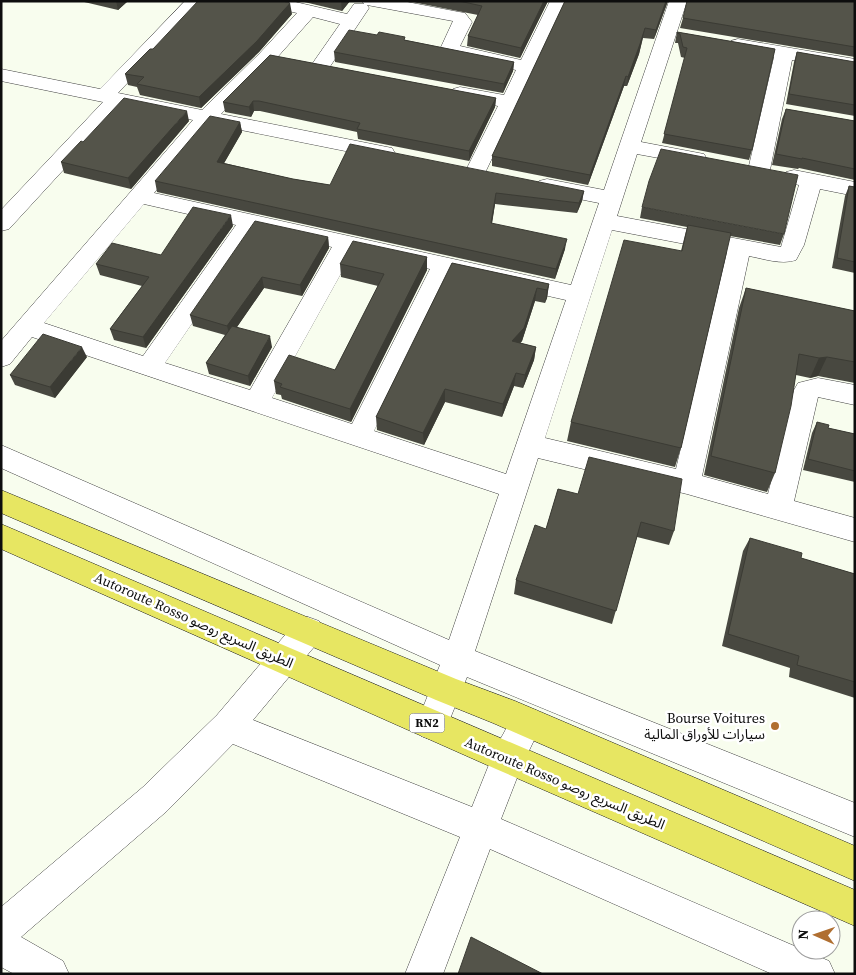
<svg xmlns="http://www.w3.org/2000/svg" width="856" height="975" viewBox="0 0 856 975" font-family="'Source Serif 4','Noto Sans Arabic',serif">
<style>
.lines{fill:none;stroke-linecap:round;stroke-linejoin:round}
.minor-casing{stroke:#404040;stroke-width:1}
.highway-casing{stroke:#1e1e1e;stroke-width:1}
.minor{fill:#fff;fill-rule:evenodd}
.highway{fill:#e7e662;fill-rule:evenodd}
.wall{fill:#484840}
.shaded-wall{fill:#3b3b34}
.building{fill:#54544a;stroke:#3b3b34}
.poi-dot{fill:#b06f31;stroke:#fff;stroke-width:2}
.labels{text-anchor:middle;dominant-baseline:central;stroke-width:5;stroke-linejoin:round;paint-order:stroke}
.shield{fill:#fff;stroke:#565656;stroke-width:1}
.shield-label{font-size:12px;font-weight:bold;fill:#0d0d0d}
.street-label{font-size:14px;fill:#0d0d0d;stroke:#fff}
.poi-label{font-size:14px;fill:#0d0d0d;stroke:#fff;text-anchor:end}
</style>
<rect width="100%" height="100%" fill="#f8fdee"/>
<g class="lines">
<defs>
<path id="minor" d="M185,1H204L118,93L202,110L260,53L297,13L262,5L259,1H291L347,14L354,4H364L362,1H402L459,12L465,13L472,22L460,46L521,60L550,1H568L483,177L476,179L469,177L465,172L498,106L453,97L450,93L453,89L460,87L504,95L516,70L444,54L441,47L453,21L367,5L369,8L327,71L320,73L313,71L310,67L340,24L313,17L274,61L221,114L392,148L395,153L392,158L385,159L211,124L154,193L571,285L599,203L539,191L536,186L539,181L547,179L604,190L669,1H687L641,142L704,154L707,159L704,164L697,165L637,154L617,216L781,247L799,185L786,182L783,177L786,172L794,170L855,182V196L820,189L804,245L796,260C781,265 765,259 749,256L702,476L768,494L794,390L798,383L818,378L855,385V405L818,397L794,501L855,518V542L687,494L538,458L475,651L855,803V837L467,677L443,736L432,740L421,736L416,725L440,665L1,468V445L449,640L499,494L32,337L10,364L1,367V341L193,120L122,106L9,229L1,231V210L103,102L1,81V69L100,89ZM144,204L236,225L143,356L44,323ZM256,230L332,247L250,390L165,363ZM612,230L727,252L676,469L545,438ZM353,252L430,269L352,424L272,398ZM451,274L566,300L506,474L374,431Z
M738,39L855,59V71L792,60L770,170L766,175L759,177L752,175L748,170L774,57L731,49L729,45L731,41Z
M308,617L319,621L323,631L319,641L253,720L472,807L496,747L516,711L527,707L538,711L543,722L522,765L501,819L829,961L835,974H772L490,849L443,974H405L460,837L233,744L167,811L21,937L63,961L69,974H14L1,967V907L143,787L217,715L297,621Z"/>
<path id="highway" d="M1,490L456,679L515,701L855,846V881L493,723L436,700L1,513Z
M1,524L855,890V926L496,769L1,549Z"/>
</defs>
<use href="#minor" class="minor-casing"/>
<use href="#highway" class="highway-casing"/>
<use href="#minor" class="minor"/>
<use href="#highway" class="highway"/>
</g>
<path class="wall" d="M80,1H128L118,10Z
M300,1H350L342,11Z
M407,1H548L520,58L467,46L468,36L478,15Z
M565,1H668L654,39L643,38L639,54L627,86H624L588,185L492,166V156Z
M855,1V57L680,28L683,18Z
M292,14L259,52L201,108L140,95L137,87L128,85L125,74L153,49Z
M677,32L775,49L752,150L749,160L662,143L685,58L681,57L678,43H675Z
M405,40L514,62L513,71L503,93L335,62L334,52Z
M797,52L855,62V116L786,104L794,62Z
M270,55L496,98L495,107L469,161L358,139L357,132L260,111H254L251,117L225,112L223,102Z
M786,109L855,121V180L799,168L798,169L772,165L782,119Z
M189,121L131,189L64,173L61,162L83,142Z
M240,122L242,132L224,163L293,179L330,185L584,191L582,201L577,213L495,204L492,224L565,249L555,279L157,192L155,181Z
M849,186L855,187V273L832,268L845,196Z
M642,207L784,234L780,245L730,236L681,448L675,467L567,441L571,422L681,251L687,227L640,218Z
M233,226L146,348L114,340L110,329L142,286L100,275L96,264L161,255Z
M328,237L329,248L302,296L264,288L237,327L272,347L250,386L209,374L206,363L225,335L193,326L190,315Z
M427,257V270L351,422L282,399L281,395L276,394L274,381L335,370L378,286L341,277L340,264Z
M452,263L549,284L547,298L545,303L535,301L522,341L520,343L536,347L534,360L523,388L514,386L502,417L445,402L424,445L377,430L376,417Z
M746,288L855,311V383L818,376L810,378L796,375L775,473L767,492L704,475L739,308Z
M87,357L55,398L15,385L10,375Z
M817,422L828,428L855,434V482L803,470L812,433Z
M558,489L674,531L669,545L637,537L612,624L514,594L516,580L546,529Z
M750,538L801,558L855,574V698L789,677L790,668L722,646L743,551Z"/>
<path class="shaded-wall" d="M116,1H128L118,10Z
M341,1H350L342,11Z
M544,1H548L520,58L521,48Z
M666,1H668L654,39L656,30Z
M290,3L292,14L259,52L201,108L199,97Z
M645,28L639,54L627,86L628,77Z
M514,62L513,71L503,93L504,84Z
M626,76L624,86L588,185L590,175Z
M496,98L495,107L469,161V151Z
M253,101L254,111L251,117L249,107Z
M187,111L189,121L131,189L128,178Z
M240,122L242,132L219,172L217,162Z
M584,191L582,201L577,213L579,203Z
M496,193L495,204L490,234L491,223Z
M231,215L233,226L146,348L143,337Z
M328,237L329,248L302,296L300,285Z
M567,239L565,249L555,279L556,269Z
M427,257V270L351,422L350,409Z
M262,277L264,288L230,337L227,326Z
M549,284L547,298L545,303L547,290Z
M537,288L535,301L522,341L511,354L512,341Z
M270,336L272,347L250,386L248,376Z
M82,347L87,357L55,398L50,387Z
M536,347L534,360L523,388L525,375Z
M827,357L818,376L810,378L819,358Z
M516,373L514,386L502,417L503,404Z
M445,389V402L424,445L423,433Z"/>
<path class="building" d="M198,1H283L290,3L257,41L199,97L137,84L144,77L125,74L150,49H153Z
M459,1H544L521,48L468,36L482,6Z
M565,1H666L656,30L645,28L640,44L628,77L626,76L590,175L492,156Z
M687,1H855V47L683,18Z
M349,30L377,35L379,32L405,37L404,40L514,62L504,84L334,52Z
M677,32L775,49L752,150L664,134L687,48L683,47L680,34L677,33Z
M797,52L855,62V105L789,94Z
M270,55L496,98L469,151L357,129L360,123L259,101H253L249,107L223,102Z
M124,98L187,111L128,178L61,162L81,141L83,142Z
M786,109L855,121V169L802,158V159L776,154Z
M210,116L240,122L217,162L293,179L330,185L350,144L584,191L579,203L496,193L491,223L567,239L556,269L155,181Z
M661,149L798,175L784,234L642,207L649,181Z
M849,186L855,187V262L837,258Z
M193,207L231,215L143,337L110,329L149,277L96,264L112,243L161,255Z
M255,221L328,237L300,285L262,277L227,326L190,315Z
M688,225L731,233L681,448L571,422L624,240L682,251Z
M353,241L427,257L350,409L280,387L282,384L274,381L289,355L335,370L384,274L340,264Z
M452,263L549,284L547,290L537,288L524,328L512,341L536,347L525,375L516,373L503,404L445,389L423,433L376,417Z
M746,288L855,311V362L827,357L819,358L799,354L791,406L775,473L711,456Z
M232,326L270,336L248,376L206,363Z
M43,334L82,347L50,387L10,375Z
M817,422L829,425L828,428L855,434V471L808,459Z
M589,457L682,479L674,531L641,522L616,611L516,580L535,525L546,529L558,489L578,494Z
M750,538L802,553L801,558L855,574V682L797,665L799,656L728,634Z
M471,937L543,974H458Z"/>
<circle class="poi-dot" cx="775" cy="726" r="5"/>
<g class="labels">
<rect class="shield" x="409.5" y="713.5" width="35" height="19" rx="4"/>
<g class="shield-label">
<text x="427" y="723">RN2</text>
</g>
<g class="street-label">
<text transform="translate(194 620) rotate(24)">Autoroute Rosso الطريق السريع روصو</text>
<text transform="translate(565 783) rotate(23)">Autoroute Rosso الطريق السريع روصو</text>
</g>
<g class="poi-label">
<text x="765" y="718">Bourse Voitures<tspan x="765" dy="16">سيارات للأوراق المالية</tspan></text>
</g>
</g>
<rect width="856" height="975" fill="none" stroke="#0d0d0d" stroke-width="5"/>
<g transform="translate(816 935) rotate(272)"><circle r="24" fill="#ffffff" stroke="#9e9e9e"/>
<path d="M0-4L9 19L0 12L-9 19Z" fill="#b06f31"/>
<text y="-8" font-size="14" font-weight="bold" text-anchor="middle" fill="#0d0d0d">N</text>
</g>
</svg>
